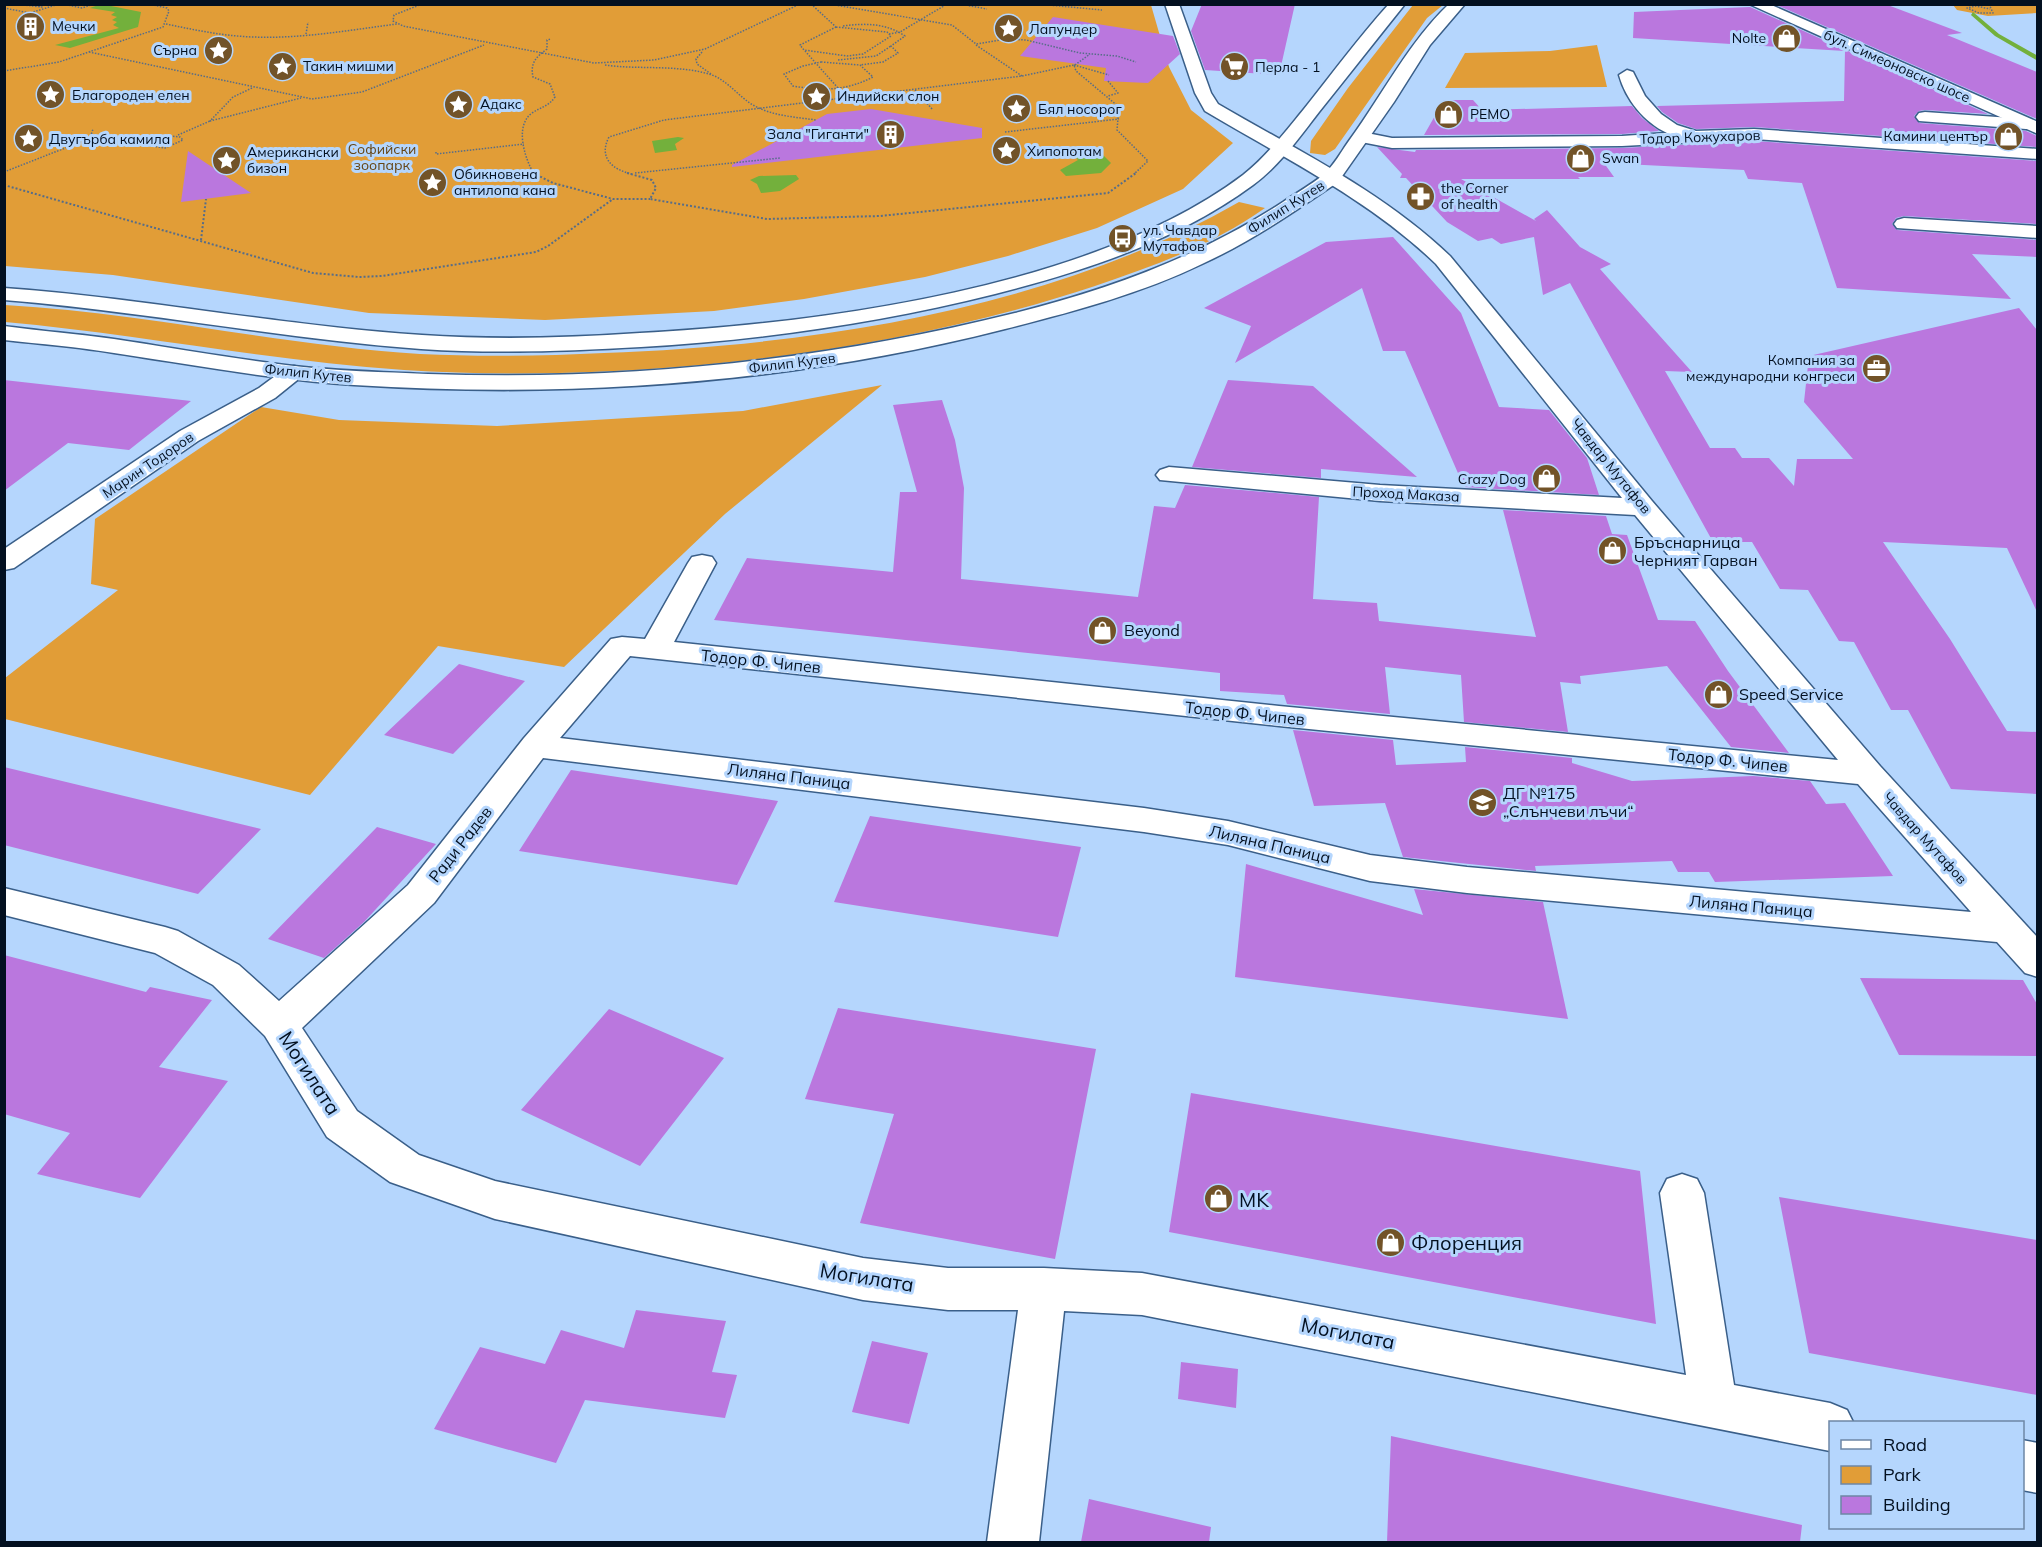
<svg xmlns="http://www.w3.org/2000/svg" width="2042" height="1547" viewBox="0 0 2042 1547" font-family="Mulish,sans-serif">
<style>
.green{fill:#e19d37}
.water{fill:#73b03c}
.lines{fill:none;stroke-linecap:round;stroke-linejoin:round}
.stream{fill:#73b03c;fill-rule:evenodd}
.building{fill:#ba77de}
.minor-casing{stroke:#3a5f89;stroke-width:3}
.major-casing{stroke:#3a5f89;stroke-width:3}
.path-far1{stroke:#576d88;stroke-width:1.5;stroke-dasharray:1.5 1.5;stroke-linecap:butt}
.path{stroke:#576d88;stroke-width:2;stroke-dasharray:2 2;stroke-linecap:butt}
.minor{fill:#fff;fill-rule:evenodd}
.major{fill:#fff;fill-rule:evenodd}
.labels{text-anchor:middle;dominant-baseline:central;stroke-width:6;stroke-linejoin:round;paint-order:stroke}
.far-poi-label{font-size:14px;fill:#031020;stroke:#b5d6fd;text-anchor:start}
.far-street-label{font-size:14px;fill:#031020;stroke:#b5d6fd}
.far-park-label{font-size:14px;fill:#654515;stroke:#b5d6fd}
.poi-label{font-size:16px;fill:#031020;stroke:#b5d6fd;text-anchor:start}
.street-label{font-size:16px;fill:#031020;stroke:#b5d6fd}
.near-street-label{font-size:20px;fill:#031020;stroke:#b5d6fd}
.near-poi-label{font-size:20px;fill:#031020;stroke:#b5d6fd;text-anchor:start}
</style>
<rect width="100%" height="100%" fill="#b5d6fd"/>
<path class="green" d="M5,5H1151L1169,67L1191,110L1233,143L1183,189L1097,228L1008,256L925,277L804,299L714,311L545,320L369,313L113,275L5,266Z
M1413,5H1443L1427,18L1335,149L1325,155L1310,153L1311,141L1348,88Z
M1953,5H2037V13L1988,16L1957,10Z
M1597,45L1607,87L1445,88L1465,53L1550,51Z
M1239,202L1265,208C1215,244 1154,266 1095,286C885,356 625,384 404,370C270,361 138,334 5,322V305C144,313 281,345 420,354C481,357 543,356 604,353C817,345 1052,309 1239,202Z
M882,385L725,514L564,667L438,646L310,795L5,719V678L118,590L91,584L95,519L261,407L339,420L497,426L743,411Z"/>
<path class="water" d="M101,4L141,12L138,27L70,48L55,45L119,28L113,25L117,22L112,20L117,17L111,15L115,12L90,8Z
M678,137L684,138L675,144L677,150L655,153L652,141Z
M1091,152L1103,155L1111,163L1101,173L1066,176L1060,170L1078,160L1073,155Z
M796,175L799,179L780,191L761,193L757,184L750,180L759,176Z"/>
<g class="lines">
<path class="stream" d="M1973,12L1999,34L2038,56V61L1995,36L1971,15Z"/>
</g>
<path class="building" d="M1202,4H1295L1279,75L1205,70L1191,31Z
M1885,4L1962,33L1947,35L2037,72V119L1779,6Z
M1750,7L1988,114L1925,110L1919,111L1914,116L1919,123L2026,131L2037,136V147L1754,127L1696,129L1678,123L1662,112L1657,106L1844,101L1845,51L1633,38L1634,12Z
M1053,17L1173,36L1180,54L1148,83L1104,81L1106,68L1020,56Z
M1444,100H1473L1482,110L1632,106L1642,118L1659,131L1622,134L1424,135Z
M871,109L982,128V138L732,167V165L827,114Z
M1754,141L2037,161V224L1904,216L1896,218L1892,224L1897,230L2037,240V257L1972,254L2011,299L1837,288L1802,183L1748,179L1744,170L1604,163L1614,177H1578L1580,179H1461L1536,221L1534,219L1547,210L1580,247L1611,264L1600,269L1692,372L1665,371L1710,448H1735L1742,458H1769L1794,486L1797,459H1853L1804,402L1809,356L2019,308L2037,330V612L2007,548L1883,542L1950,639L2007,731L2037,732V794L1951,789L1908,710H1891L1854,642L1839,641L1808,590L1780,589L1752,542H1713L1570,283L1543,295L1534,237L1501,244L1492,238L1478,241L1447,222L1406,178H1400L1402,174L1377,147L1415,152L1416,150L1622,148Z
M188,151L251,193L181,202Z
M1393,237L1461,313L1499,407L1549,410L1587,458L1599,495L1464,487L1405,351H1383L1362,288L1235,363L1251,326L1204,308L1326,242Z
M4,380L191,401L129,450L68,443L4,491Z
M1228,380L1313,386L1417,477L1321,469V478L1192,467Z
M942,400L955,440L964,488L961,579L1138,597L1154,506L1175,508L1185,485L1319,497L1313,599L1377,603L1379,621L1536,637L1503,510L1606,516L1612,534L1627,535L1658,620L1695,621L1728,671L1789,753L1731,747L1667,666L1580,676L1581,684L1560,682L1568,732L1464,722L1461,675L1385,667L1390,714L1287,704L1284,695L1220,691V673L714,620L747,558L893,572L900,492H917L893,405Z
M459,664L525,681L453,754L384,735Z
M1293,730L1393,740L1396,765L1466,762L1465,747L1572,758V763L1632,781L1753,776L1810,781L1826,804L1845,803L1893,876L1715,882L1709,872H1678L1672,861L1535,866L1536,871L1403,857L1385,803L1314,806Z
M4,767L261,829L198,894L4,845Z
M571,770L778,801L737,885L519,851Z
M870,816L1081,847L1058,937L834,902Z
M377,827L436,844L364,922L324,958L268,939Z
M1246,864L1423,915L1414,889L1543,902L1568,1019L1235,977Z
M4,955L146,992L150,987L212,1000L159,1067L228,1081L140,1198L37,1174L70,1133L4,1114Z
M1860,978L2023,980L2037,1004V1056L1899,1055Z
M838,1008L1096,1049L1055,1259L860,1223L894,1114L805,1099Z
M609,1009L724,1058L640,1166L521,1110Z
M1191,1093L1640,1171L1656,1324L1169,1232Z
M1779,1197L2037,1240V1395L1809,1353Z
M636,1310L726,1321L712,1372L737,1375L725,1418L585,1400L556,1463L434,1429L480,1347L545,1364L561,1330L624,1348Z
M872,1341L928,1353L909,1424L852,1412Z
M1181,1362L1238,1369L1236,1408L1178,1399Z
M1391,1436L1802,1525L1800,1542H1387Z
M1089,1499L1211,1527L1209,1542H1081Z"/>
<g class="lines">
<defs>
<path id="minor" d="M1165,4H1179L1211,93L1218,104C1297,150 1383,192 1450,256L1652,501L1880,766L2038,938V977L2025,973L1997,942L1467,893L1370,881L1228,845L1144,832L543,758L434,903L302,1028L357,1111L419,1155L495,1181L863,1258L948,1268H1044L1142,1273L1686,1375L1660,1193L1667,1179L1682,1174L1697,1179L1704,1193L1734,1385L1830,1403L1847,1410L1853,1422H1830V1451L1142,1315L1064,1311L1039,1542H987L1018,1310H948L863,1300L495,1219L390,1182L327,1137L265,1036L213,985L155,953L4,915V888L165,927L178,931L239,965L279,1001L408,885L524,738L611,639L622,637L645,639L688,563L692,557L702,555L712,557L716,563L674,642L1279,706L1838,760L1635,515L1380,501L1160,480L1156,475L1160,470L1169,467L1380,485L1622,498L1436,264C1370,200 1284,158 1205,111L1195,93ZM630,656L1279,726L1858,784L1971,912L1467,867L1370,855L1228,821L1144,808L560,738Z
M1627,70L1633,72L1645,96L1661,114L1677,125L1696,131L1754,129L2038,149V159L1754,139L1622,146L1392,148L1356,141L1353,137L1356,133L1362,132L1392,138L1622,136L1667,133C1644,122 1626,100 1619,75Z
M1925,112L2026,119L2032,120L2035,124L2032,128L2026,129L1919,121L1916,117L1919,113Z
M1904,218L2038,226V238L1897,228L1894,224L1897,220Z
M294,366L302,368L306,373L275,398L198,441L14,568L4,570V549L180,431L259,388L286,368Z
M2022,1440L2038,1443V1493L2022,1490Z"/>
<path id="major" d="M1389,4H1405C1376,40 1348,76 1319,112C1299,138 1280,165 1253,185C1177,241 1085,271 995,294C879,323 761,340 641,347C568,351 494,354 421,349C281,339 144,311 4,300V288C144,298 282,326 422,335C495,340 567,338 640,333C823,323 1093,288 1243,175C1267,156 1285,132 1304,109C1332,74 1359,37 1389,4Z
M1449,4H1465L1430,45L1394,102L1338,182C1294,212 1250,242 1202,264C1140,294 1072,312 1005,329C793,383 572,399 354,385C274,380 194,365 114,353C78,347 41,344 4,340V326C41,331 78,334 114,339C174,348 234,359 294,366C338,371 383,372 428,374C627,381 822,361 1015,313C1110,289 1201,256 1283,202C1296,193 1311,185 1323,175C1334,166 1342,150 1351,138C1383,94 1409,42 1449,4Z
M1749,4H1769L2038,122V134Z"/>
</defs>
<use href="#minor" class="minor-casing"/>
<use href="#major" class="major-casing"/>
<path class="path-far1" d="M63,4L82,8L94,4
M422,4L394,15L393,21L403,26L594,63L654,60L705,49L800,4
M811,4L836,27
M829,4L952,25L976,44L1006,39L1026,40L1080,53L1117,56L1136,62
M960,4L987,9
M1011,4H1022
M1038,4L1102,10
M1989,4L1993,13H1979L1967,8L1976,6L1990,9
M23,5L42,7L31,4
M4,8L30,13L59,4
M166,24C195,30 223,36 253,37C301,39 350,30 397,24
M843,26C865,23 886,23 905,36L891,46L898,53L883,62L860,65
M836,27L887,32L891,36L863,54L847,56L804,50L800,45Z
M306,34L308,22
M889,34L900,32L947,4
M976,45L1022,76
M805,51L846,97
M89,52L312,99L362,92L484,45
M702,52L696,59L697,64L711,74
M838,60L876,56L891,46
M821,62L860,65L873,77C846,91 822,91 793,86L784,74L803,66Z
M605,65C640,70 678,64 712,75C728,81 738,96 753,105C772,116 795,117 816,120
M1074,65L1109,75
M1075,65L1090,54
M4,71L59,62L163,27L169,11L167,8L149,4
M1108,81L1118,93L1108,96
M252,88L233,97L210,121L301,98
M915,90L933,110
M1005,132L1119,119
M178,135L210,121
M170,136L180,137L183,140L165,148L145,145L152,139Z
M436,152V154L524,144
M4,172L83,141L91,135L93,129
M635,173L780,158
M534,174C525,159 514,126 532,113C541,107 549,106 555,97L550,84L533,77C530,63 536,57 547,49V40L551,39
M632,174C613,170 598,158 609,137L664,120L1022,76L1074,65L1076,71L1119,107L1117,130L1148,161L1134,174"/>
<path class="path" d="M533,173L553,183L613,199H650
M627,173L652,180L656,188L650,199L767,219L880,216L1108,193L1136,173
M4,185L313,273L359,277L382,276L536,252L548,246L613,199
M201,240L206,199"/>
<use href="#minor" class="minor"/>
<use href="#major" class="major"/>
</g>
<defs>
<symbol id="building-disc" viewBox="-11 -11 22 22"><circle r="9.5" fill="#725328" stroke="#b5d6fd"/><path d="M-4-6H4V6H1V3H-1V6H-4ZM-2.5-4.3h1.7v1.8h-1.7ZM.8-4.3h1.7v1.8H.8ZM-2.5-1h1.7V.8h-1.7ZM.8-1h1.7V.8H.8Z" fill="#fff"/></symbol>
<symbol id="sight-disc" viewBox="-11 -11 22 22"><circle r="9.5" fill="#725328" stroke="#b5d6fd"/><path d="M0-6L1.8-2.2L6-1.7L2.9 1.2L3.7 5.4L0 3.3L-3.7 5.4L-2.9 1.2L-6-1.7L-1.8-2.2Z" fill="#fff"/></symbol>
<symbol id="shop-disc" viewBox="-11 -11 22 22"><circle r="9.5" fill="#725328" stroke="#b5d6fd"/><path d="M-5-2.5h2.3a2.7 3.5 0 0 1 5.4 0H5L5.5 6h-11ZM-1.5-2.5h3a1.5 2.3 0 0 0-3 0Z" fill="#fff"/></symbol>
<symbol id="supermarket-disc" viewBox="-11 -11 22 22"><circle r="9.5" fill="#725328" stroke="#b5d6fd"/><path d="M-6-5.5h2.5l.6 2H6L4.5 2H-2.5L-4.4-4H-6ZM-1.5 3.2a1.3 1.3 0 1 0 .1 0ZM3 3.2a1.3 1.3 0 1 0 .1 0Z" fill="#fff"/></symbol>
<symbol id="pharmacy-disc" viewBox="-11 -11 22 22"><circle r="9.5" fill="#725328" stroke="#b5d6fd"/><path d="M-2-6h4v4h4v4h-4v4h-4v-4h-4v-4h4Z" fill="#fff"/></symbol>
<symbol id="bus-disc" viewBox="-11 -11 22 22"><circle r="9.5" fill="#725328" stroke="#b5d6fd"/><path d="M-5-6H5V4H4V6H2V4H-2V6H-4V4H-5ZM-3.5-4V0h7V-4ZM-3.5 1.2v1.5H-2V1.2ZM2 1.2v1.5H3.5V1.2Z" fill="#fff"/></symbol>
<symbol id="office-disc" viewBox="-11 -11 22 22"><circle r="9.5" fill="#725328" stroke="#b5d6fd"/><path d="M-6-3h4V-5.5h4V-3h4V5H-6ZM-1-4.5V-3h2v-1.5ZM-6 0V1H6V0Z" fill="#fff"/></symbol>
<symbol id="school-disc" viewBox="-11 -11 22 22"><circle r="9.5" fill="#725328" stroke="#b5d6fd"/><path d="M0-5L7-2L0 1L-7-2ZM-4 1L0 2.5L4 1V4Q0 6-4 4Z" fill="#fff"/></symbol>
</defs>
<g fill-rule="evenodd">
<use href="#building-disc" x="14" y="10" width="33" height="33"/>
<use href="#sight-disc" x="992" y="12" width="33" height="33"/>
<use href="#shop-disc" x="1770" y="22" width="33" height="33"/>
<use href="#sight-disc" x="202" y="34" width="33" height="33"/>
<use href="#sight-disc" x="266" y="50" width="33" height="33"/>
<use href="#supermarket-disc" x="1218" y="50" width="33" height="33"/>
<use href="#sight-disc" x="34" y="78" width="33" height="33"/>
<use href="#sight-disc" x="800" y="80" width="33" height="33"/>
<use href="#sight-disc" x="442" y="88" width="33" height="33"/>
<use href="#sight-disc" x="1000" y="92" width="33" height="33"/>
<use href="#shop-disc" x="1432" y="98" width="33" height="33"/>
<use href="#building-disc" x="874" y="118" width="33" height="33"/>
<use href="#shop-disc" x="1992" y="120" width="33" height="33"/>
<use href="#sight-disc" x="12" y="122" width="33" height="33"/>
<use href="#sight-disc" x="990" y="134" width="33" height="33"/>
<use href="#shop-disc" x="1564" y="142" width="33" height="33"/>
<use href="#sight-disc" x="210" y="144" width="33" height="33"/>
<use href="#sight-disc" x="416" y="166" width="33" height="33"/>
<use href="#pharmacy-disc" x="1404" y="180" width="33" height="33"/>
<use href="#bus-disc" x="1106" y="222" width="33" height="33"/>
<use href="#office-disc" x="1860" y="352" width="33" height="33"/>
<use href="#shop-disc" x="1530" y="462" width="33" height="33"/>
<use href="#shop-disc" x="1596" y="534" width="33" height="33"/>
<use href="#shop-disc" x="1086" y="614" width="33" height="33"/>
<use href="#shop-disc" x="1702" y="678" width="33" height="33"/>
<use href="#school-disc" x="1466" y="786" width="33" height="33"/>
<use href="#shop-disc" x="1202" y="1182" width="33" height="33"/>
<use href="#shop-disc" x="1374" y="1226" width="33" height="33"/>
</g>
<g class="labels">
<g class="far-poi-label">
<text x="52" y="26">Мечки</text>
<text x="1029" y="29">Лапундер</text>
<text x="1766" y="38" text-anchor="end">Nolte</text>
<text x="197" y="50" text-anchor="end">Сърна</text>
<text x="303" y="66">Такин мишми</text>
<text x="1255" y="67">Перла - 1</text>
<text x="72" y="95">Благороден елен</text>
<text x="837" y="96">Индийски слон</text>
<text x="480" y="104">Адакс</text>
<text x="1038" y="109">Бял носорог</text>
<text x="1470" y="114">РЕМО</text>
<text x="869" y="134" text-anchor="end">Зала "Гиганти"</text>
<text x="1988" y="136" text-anchor="end">Камини център</text>
<text x="49" y="139">Двугърба камила</text>
<text x="1027" y="151">Хипопотам</text>
<text x="247" y="152">Американски<tspan x="247" dy="16">бизон</tspan></text>
<text x="1602" y="158">Swan</text>
<text x="454" y="174">Обикновена<tspan x="454" dy="16">антилопа кана</tspan></text>
<text x="1441" y="188">the Corner<tspan x="1441" dy="16">of health</tspan></text>
<text x="1143" y="230">ул. Чавдар<tspan x="1143" dy="16">Мутафов</tspan></text>
<text x="1855" y="360" text-anchor="end">Компания за<tspan x="1855" dy="16">международни конгреси</tspan></text>
<text x="1526" y="479" text-anchor="end">Crazy Dog</text>
</g>
<g class="far-street-label">
<text transform="translate(1897 66) rotate(24)">бул. Симеоновско шосе</text>
<text transform="translate(1700 137) rotate(-2)">Тодор Кожухаров</text>
<text transform="translate(1286 207) rotate(-32)">Филип Кутев</text>
<text transform="translate(792 363) rotate(-7)">Филип Кутев</text>
<text transform="translate(308 373) rotate(6)">Филип Кутев</text>
<text transform="translate(148 465) rotate(-34)">Марин Тодоров</text>
<text transform="translate(1611 466) rotate(51)">Чавдар Мутафов</text>
<text transform="translate(1406 494) rotate(3)">Проход Маказа</text>
<text transform="translate(1925 838) rotate(48)">Чавдар Мутафов</text>
</g>
<g class="far-park-label">
<text x="382" y="149">Софийски<tspan x="382" dy="16">зоопарк</tspan></text>
</g>
<g class="poi-label">
<text x="1634" y="542">Бръснарница<tspan x="1634" dy="18">Черният Гарван</tspan></text>
<text x="1124" y="630">Beyond</text>
<text x="1739" y="694">Speed Service</text>
<text x="1503" y="793">ДГ №175<tspan x="1503" dy="18">„Слънчеви лъчи“</tspan></text>
</g>
<g class="street-label">
<text transform="translate(761 661) rotate(6)">Тодор Ф. Чипев</text>
<text transform="translate(1245 713) rotate(6)">Тодор Ф. Чипев</text>
<text transform="translate(1728 760) rotate(6)">Тодор Ф. Чипев</text>
<text transform="translate(789 776) rotate(7)">Лиляна Паница</text>
<text transform="translate(460 844) rotate(-52)">Ради Радев</text>
<text transform="translate(1270 844) rotate(13)">Лиляна Паница</text>
<text transform="translate(1751 906) rotate(5)">Лиляна Паница</text>
</g>
<g class="near-street-label">
<text transform="translate(310 1073) rotate(57)">Могилата</text>
<text transform="translate(867 1277) rotate(9)">Могилата</text>
<text transform="translate(1348 1333) rotate(11)">Могилата</text>
</g>
<g class="near-poi-label">
<text x="1239" y="1199">MK</text>
<text x="1411" y="1242">Флоренция</text>
</g>
</g>
<rect width="2042" height="1547" fill="none" stroke="#031020" stroke-width="12"/>
<rect x="1829" y="1421" width="195" height="108" fill="#b5d6fd" stroke="#6e87a5" stroke-width="1.5"/>
<rect x="1841" y="1440" width="30" height="9" fill="#ffffff" stroke="#6e87a5" stroke-width="1.5"/>
<text x="1883" y="1451" font-size="18" fill="#031020">Road</text>
<rect x="1841" y="1466" width="30" height="18" fill="#e19d37" stroke="#6e87a5" stroke-width="1.5"/>
<text x="1883" y="1481" font-size="18" fill="#031020">Park</text>
<rect x="1841" y="1496" width="30" height="18" fill="#ba77de" stroke="#6e87a5" stroke-width="1.5"/>
<text x="1883" y="1511" font-size="18" fill="#031020">Building</text>
</svg>
